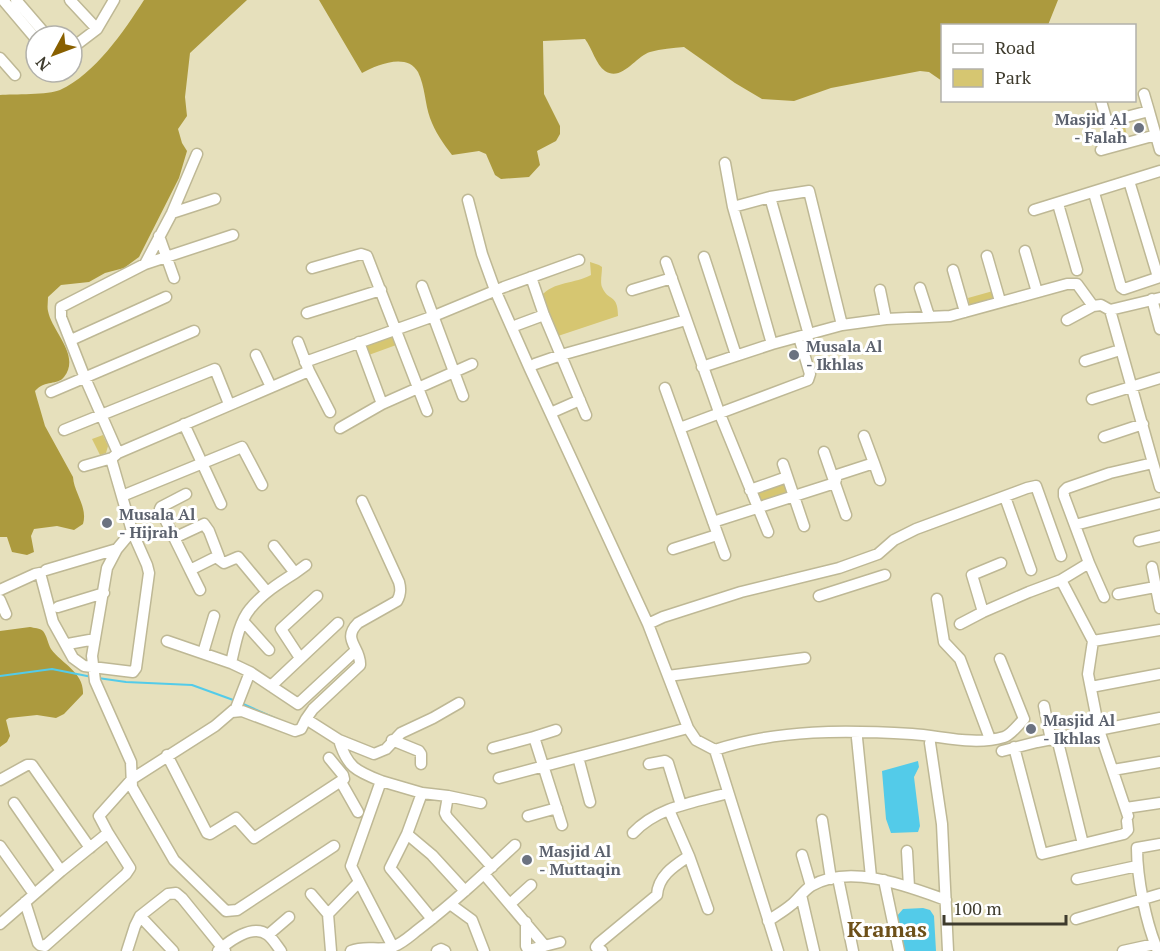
<svg xmlns="http://www.w3.org/2000/svg" width="1160" height="951" viewBox="0 0 1160 951" font-family="'PT Serif',serif">
<style>
.green{fill:#d6c671}
.forest{fill:#ac9a3e}
.water{fill:#53cbe9}
.lines{fill:none;stroke-linecap:round;stroke-linejoin:round}
.stream{stroke:#53cbe9;stroke-width:2}
.minor-casing{stroke:#beb895;stroke-width:13}
.minor{stroke:#fff;stroke-width:10}
.worship-dot{fill:#6b7280;stroke:#fff;stroke-width:2}
.labels{text-anchor:middle;dominant-baseline:central;stroke-width:6;stroke-linejoin:round;paint-order:stroke}
.worship-label{font-size:16px;font-weight:bold;fill:#5b616d;stroke:#fff;text-anchor:start}
.district-label{font-size:22px;font-weight:bold;fill:#6d5019;stroke:#fff}
</style>
<rect width="100%" height="100%" fill="#e6e0bc"/>
<path class="green" d="M1124,123L1128,139L1119,141L1115,125Z
M590,262L599,265L602,267C602,274 600,282 602,287C608,302 618,293 618,316L555,337L541,296C554,281 575,284 591,275Z
M993,291L996,300L970,307L968,298Z
M395,331L399,344L366,356L362,343Z
M103,435L108,446L106,453L100,455L92,439Z
M786,482L790,494L759,506L755,494Z"/>
<path class="forest" d="M144,0H247L190,53L185,97L187,116L178,129L182,143L187,151L179,178L139,257L124,268L105,273L89,282L61,285L48,297C48,302 47,307 48,311C52,332 81,355 64,377C57,386 46,379 35,391L36,395L45,426L73,477C74,493 88,507 83,524L74,530L57,526L34,529L31,536L34,552L27,555L12,552L7,537H0V95C13,94 49,95 60,90C95,74 124,31 144,0Z
M319,0H1058L1048,25L942,26V81L929,72L920,71L831,88L794,101L762,99L735,83L684,47C673,48 661,49 650,52C636,56 622,82 605,71C596,65 592,48 585,39L543,41L544,94L560,126V134L556,141L537,151L540,165L529,177L501,179L495,175L486,154L479,151L452,155C443,143 435,132 430,118C425,104 425,86 418,72C407,52 376,65 362,73Z
M30,627C34,628 40,628 43,631C47,636 48,644 51,649C62,664 84,672 83,694L64,714L56,718L37,715L9,718L6,720L10,736L7,742L0,747V631Z"/>
<path class="water" d="M918,761L919,767L914,777L920,826L918,832L891,833L886,819L882,771Z
M923,908L930,910L934,916L936,951H904L897,916L903,909Z"/>
<g class="lines">
<path class="stream" d="M0,676L52,669L92,677
M98,678L126,682L192,685L236,701
M241,703L277,719"/>
<defs>
<path id="minor" d="M3,0L36,39
M16,0L47,36
M70,0L97,29
M72,48L97,29L114,0
M0,58L15,75
M1144,94L1149,111
M1101,101L1107,122
M1114,146L1107,122L1149,111L1160,150
M1101,150L1156,135
M725,163L733,207L772,344
M1129,181L1158,277
M1094,193L1121,287L1124,289L1160,277
M770,197L809,335
M468,200L482,254L495,290L530,369L648,624L688,728L696,740L715,750C779,729 846,730 912,734C942,736 974,746 1004,737C1011,735 1018,725 1024,719L1000,659
M1058,204L1077,270
M733,207L770,197L809,191L842,325
M1034,210L1160,171
M172,213L215,199
M233,235L145,264L61,307V317L85,378L118,453L112,458V462L132,531L117,549L107,568L92,656L95,681L131,762L132,787L174,860L226,911L237,910L334,846
M159,236L174,278
M1025,251L1037,292
M987,256L1000,301
M704,257L736,355
M666,262L719,412L768,532
M145,264L172,213L197,154
M312,268L361,254L367,256L427,411
M953,270L965,312
M531,277L544,315L586,415
M422,286L463,396
M920,288L929,316
M632,290L672,278
M880,290L886,319
M1152,299L1160,329
M1110,310L1160,298
M307,313L381,290
M1067,320L1093,306
M517,325L544,315
M71,340L166,297
M298,342L309,371L330,412
M359,342L382,404
M256,355L271,387
M1085,361L1120,350
M305,362L434,316L504,287L579,260
M535,364L561,355L686,320
M702,367L772,344L842,325L886,319L950,316L1067,284H1077L1093,306L1101,305L1110,310L1153,463L1110,473L1067,488L1064,491V496L1089,563L1061,580L1029,592L983,612L972,575L1001,563
M665,388L725,555
M51,392L194,331
M1092,399L1160,378
M555,411L580,400
M184,424L221,504
M340,428L382,404L472,364
M680,428L808,380L810,374L799,337
M64,430L215,369L229,404
M1104,437L1143,424
M824,452L846,515
M118,453L309,371
M874,463L880,480
M1153,463L1160,487
M783,464L804,526
M84,466L112,458
M750,490L787,477
M186,494L161,507L160,509L190,570
M122,496L242,447L262,485
M1005,497L1031,570
M713,522L835,483L837,475L874,463L864,436
M1075,525L1160,503
M174,538L204,524L209,531L219,557
M1139,541L1160,536
M673,549L717,535
M1089,563L1104,597
M1152,567L1160,608
M46,570L117,549
M295,573L306,565
M1061,580L1093,641L1088,674L1099,730L1128,816
M0,590L35,574L40,573L53,622L73,658L84,666L133,672L136,668L149,573L147,565L132,531
M200,590L190,570L216,557L224,563L238,557L267,592
M1118,594L1155,587
M819,596L885,575
M937,599L944,642L960,659L990,739
M0,600L6,614
M58,607L104,593
M243,621L269,650
M648,624L663,617L741,592L839,568L878,554L894,540L916,529L1027,488L1036,486L1061,556
M960,624L983,612
M167,641L231,663
M1093,641L1160,630
M68,644L95,639
M203,653L214,616
M300,658L281,629L317,596
M250,672L298,704L353,653
M668,676L805,658
M271,686L338,623
M1091,687L1160,674
M1044,706L1051,740
M232,712L242,711L295,731L301,729L306,719L339,740L374,754L386,749L401,733L433,718L459,703
M306,719L313,709L360,665C361,647 341,640 358,623L397,601C401,594 401,589 399,582L362,501
M534,737L556,730
M857,738L871,877
M1057,738L1083,844
M339,740C347,767 356,771 381,781L351,866L393,947
M392,740L419,751L421,754V764
M930,743L942,824L948,951
M1014,747L1042,854L1124,834L1128,830L1127,821
M493,748L534,737L562,825
M715,750L778,951
M1002,751L1037,742L1160,718
M167,755L207,833L210,834L236,818L254,838L344,779L343,775L329,758
M578,757L590,802
M649,764L665,761L668,763L681,805
M1113,770L1160,762
M499,778L688,728
M0,780L27,765H32L90,848
M381,781L422,793L448,796L445,813L447,817L492,867
M341,782L358,812
M448,796L481,803
M14,803L61,871
M1126,808L1160,803
M528,816L557,808
M822,820L831,879
M633,833C657,807 695,802 728,793
M407,834L422,793
M0,846L34,894
M907,851L909,887
M802,855L811,886
M689,856L708,909
M484,874L545,946
M838,878L853,951
M1077,879L1137,866
M884,880L899,951
M311,894L328,914
M801,895L814,951
M25,902L38,943L40,945L45,946L126,874L130,868L108,833
M450,904L472,920L484,951
M510,904L531,885
M140,916L173,951
M432,919L390,868L407,834L432,855L465,891
M1076,919L1160,894
M768,921C775,916 784,911 791,905C798,900 803,891 811,886C850,863 907,886 946,900
M526,922V946L528,950L560,942
M0,924L61,871L108,833L99,816L132,779L215,726L236,708L250,672L231,663C235,646 239,622 250,609C262,594 279,583 295,573L274,546
M268,935L289,917
M127,951L135,926L140,916L168,894L176,893L182,898L225,951
M218,951C229,941 253,923 268,935C273,939 277,946 281,951
M331,951L328,914L359,882
M351,951C366,945 377,951 392,947C402,944 411,935 419,929C453,903 484,874 515,845
M437,951L441,949L445,951
M602,951L596,947L599,943L657,895C658,876 674,866 689,856L669,810
M1123,951L1155,944
M1158,951C1146,924 1137,878 1137,848L1160,844"/>
</defs>
<use href="#minor" class="minor-casing"/>
<use href="#minor" class="minor"/>
</g>
<g class="worship-dot">
<circle cx="1139" cy="128" r="6"/>
<circle cx="794" cy="355" r="6"/>
<circle cx="107" cy="523" r="6"/>
<circle cx="1031" cy="729" r="6"/>
<circle cx="527" cy="860" r="6"/>
</g>
<g class="labels">
<g class="worship-label">
<text x="1127" y="119" text-anchor="end">Masjid Al<tspan x="1127" dy="18">- Falah</tspan></text>
<text x="806" y="346">Musala Al<tspan x="806" dy="18">- Ikhlas</tspan></text>
<text x="119" y="514">Musala Al<tspan x="119" dy="18">- Hijrah</tspan></text>
<text x="1043" y="720">Masjid Al<tspan x="1043" dy="18">- Ikhlas</tspan></text>
<text x="539" y="851">Masjid Al<tspan x="539" dy="18">- Muttaqin</tspan></text>
</g>
<g class="district-label">
<text x="887" y="928">Kramas</text>
</g>
</g>
<rect x="941" y="24" width="195" height="78" fill="#ffffff" stroke="#b2b1ab" stroke-width="1.5"/>
<rect x="953" y="44" width="30" height="9" fill="#ffffff" stroke="#b2b1ab" stroke-width="1.5"/>
<text x="995" y="54" font-size="18" fill="#3e3b2d">Road</text>
<rect x="953" y="69" width="30" height="18" fill="#d6c671" stroke="#b2b1ab" stroke-width="1.5"/>
<text x="995" y="84" font-size="18" fill="#3e3b2d">Park</text>
<g transform="translate(54 54) rotate(229)"><circle r="28" fill="#ffffff" stroke="#b2b1ab" stroke-width="1.5"/>
<path d="M0-4.5L10 22L0 15L-10 22Z" fill="#896000"/>
<text y="-9" font-size="16" font-weight="bold" text-anchor="middle" fill="#3e3b2d">N</text>
</g>
<path d="M944 915v9h122v-9" fill="none" stroke="#3e3b2d" stroke-width="3"/>
<text x="953" y="915" font-size="18" fill="#3e3b2d" stroke="#ffffff" stroke-width="4.5" paint-order="stroke">100 m</text>
</svg>
